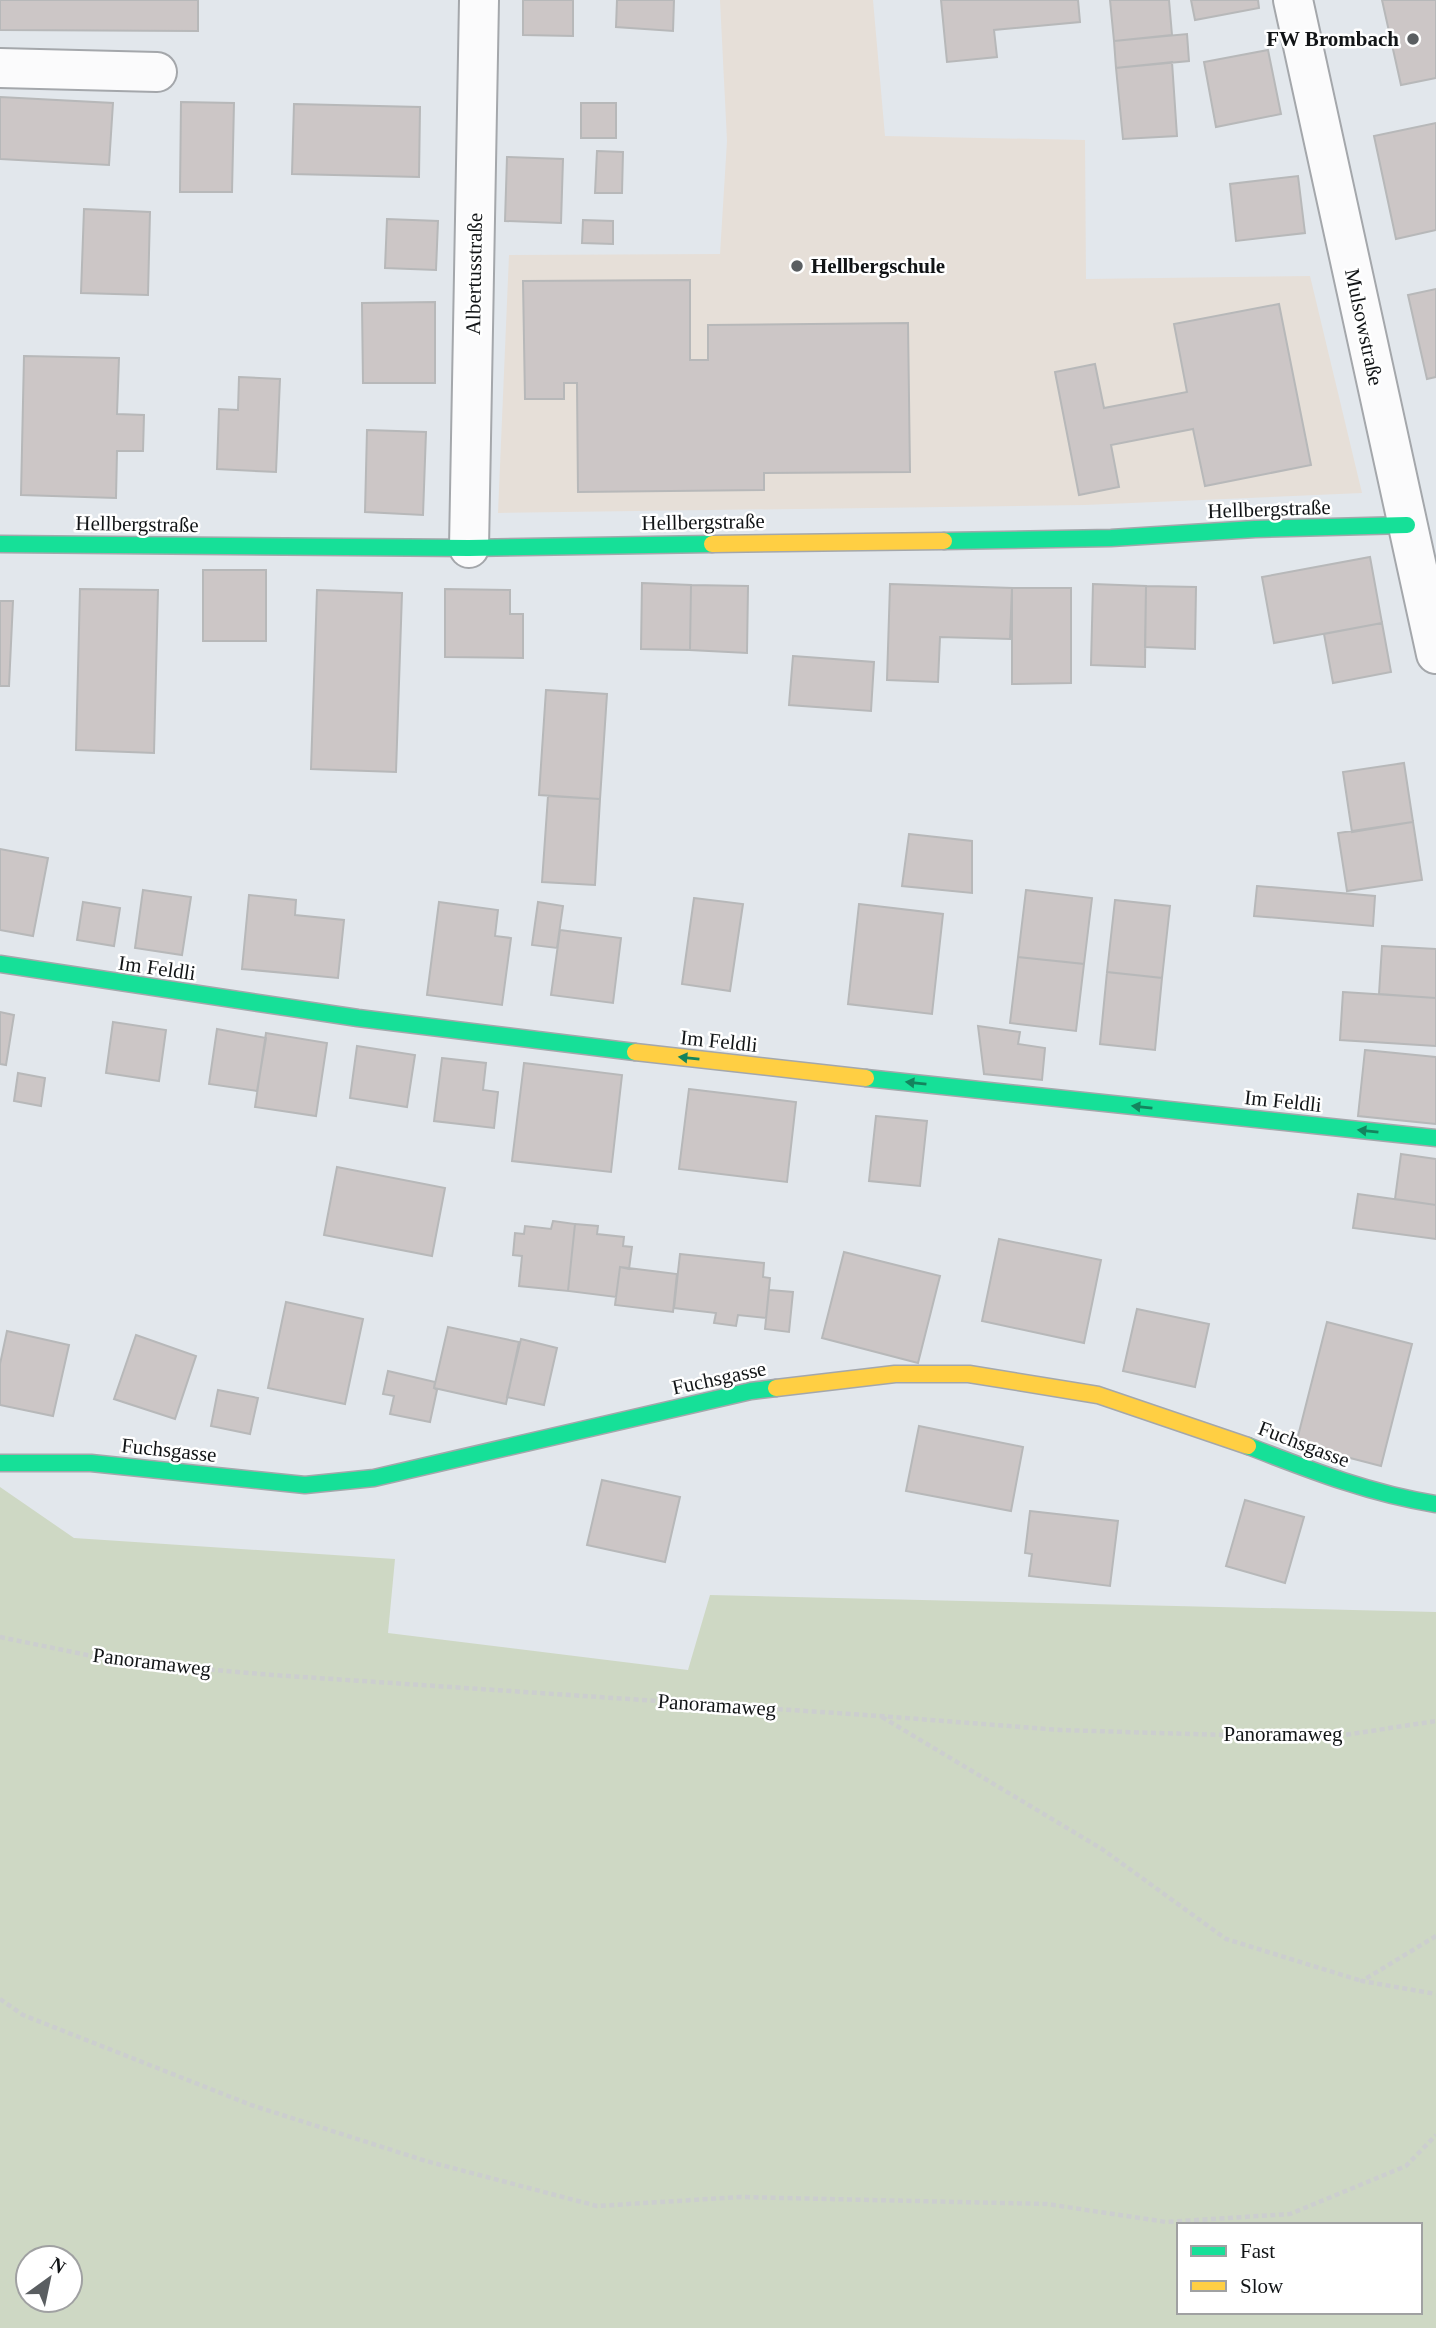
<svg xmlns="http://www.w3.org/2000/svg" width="1436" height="2328" viewBox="0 0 1436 2328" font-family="'Times New Roman',serif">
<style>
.education{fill:#e6dfd8}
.green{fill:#ced8c4;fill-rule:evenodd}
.building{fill:#ccc6c6;stroke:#b7b8b9;stroke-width:2}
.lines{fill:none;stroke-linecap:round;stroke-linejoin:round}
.street-casing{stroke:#a4a7ab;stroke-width:42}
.fast-casing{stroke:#a4a7ab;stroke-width:19}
.slow-casing{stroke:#a4a7ab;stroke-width:19}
.path{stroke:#cccecf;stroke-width:4.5;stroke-dasharray:5 3.5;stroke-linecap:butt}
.street{stroke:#fbfbfc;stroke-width:38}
.fast{stroke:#16e098;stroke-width:16}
.slow{stroke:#ffcf43;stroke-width:16}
.oneway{fill:#14845e}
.poi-dot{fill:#5a5e61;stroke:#fff;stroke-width:2.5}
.labels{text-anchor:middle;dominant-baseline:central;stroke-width:5;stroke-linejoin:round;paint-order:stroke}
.poi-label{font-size:21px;font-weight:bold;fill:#111416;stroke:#fff;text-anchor:end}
.street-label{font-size:21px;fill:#111416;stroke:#fff}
</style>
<rect width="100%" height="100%" fill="#e2e7ec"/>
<path class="education" d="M720,0H873L885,136L1085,140L1086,279L1310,276L1362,493L1085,505L498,513L509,255L720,254L727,141Z"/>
<path class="green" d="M0,1487L74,1538L395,1559L388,1633L688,1670L710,1595L1436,1612V2328H0ZM1179,2225H1420V2312H1179ZM28,2258H70V2300H28Z"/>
<path class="building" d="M0,0H198V31L0,30Z
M523,0H573V36L523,35Z
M617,0H674L673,31L616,27Z
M941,0H1078L1080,22L994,30L997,57L947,62Z
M1110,0H1169L1172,35L1114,41Z
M1191,0H1258L1259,8L1195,20Z
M1382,0H1436V78L1401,85Z
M1187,34L1189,61L1116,68L1114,41Z
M1268,50L1281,114L1216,127L1204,62Z
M1172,62L1177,136L1123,139L1116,68Z
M0,97L113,103L109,165L0,159Z
M181,102L234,103L232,192H180Z
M581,103H616V138H581Z
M294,104L420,107L419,177L292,174Z
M1436,123V230L1396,239L1374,136Z
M597,151L623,152L622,193H595Z
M507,157L563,159L561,223L505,221Z
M1298,176L1305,233L1236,241L1230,184Z
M84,209L150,212L148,295L81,293Z
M387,219L438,221L436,270L385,268Z
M583,220L613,221V244L582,243Z
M690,280V360H708V325L908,323L910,472L764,473V490L578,492L577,383H564V399H525L523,281Z
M1436,289V377L1427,379L1408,295Z
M435,302V383H363L362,303Z
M1279,304L1311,465L1205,486L1193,429L1111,445L1119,487L1079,495L1055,372L1095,364L1104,408L1187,392L1174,324Z
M24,356L119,358L117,414L144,415L143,451H117L116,498L21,495Z
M239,377L280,379L276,472L217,469L219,409L238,410Z
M367,430L426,432L423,515L365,512Z
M1370,557L1382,623L1274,643L1262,577Z
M203,570H266V641H203Z
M642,583L691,585L690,650L641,649Z
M890,584L1012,588L1010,639L940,637L938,682L887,680Z
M1093,584L1146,586L1145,667L1091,665Z
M691,585L748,586L747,653L690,650Z
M1146,586L1196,587L1195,649L1145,647Z
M1012,588H1071V683L1012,684Z
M80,589L158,590L154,753L76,750Z
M445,589L510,590V614H523V658L445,657Z
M317,590L402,593L396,772L311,769Z
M0,601H13L9,686H0Z
M1382,623L1391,672L1333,683L1324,634Z
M793,656L874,662L871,711L789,705Z
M546,690L607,694L600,799L539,795Z
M1404,763L1413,822L1352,832L1343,772Z
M548,796L600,799L595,885L542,882Z
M1413,822L1422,880L1347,891L1338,833Z
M909,834L972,841V893L902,886Z
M0,849L48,858L33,936L0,930Z
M1257,886L1375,896L1373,926L1254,916Z
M143,890L191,897L182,955L135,948Z
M1026,890L1092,898L1084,964L1018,957Z
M249,895L296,900L295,915L344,920L338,978L242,969Z
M694,898L743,904L730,991L682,984Z
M1115,900L1170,906L1162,978L1107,972Z
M83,902L120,908L114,946L77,940Z
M439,902L498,910L495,936L511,938L502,1005L427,995Z
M538,902L563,906L557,948L532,945Z
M859,904L943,914L932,1014L848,1004Z
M560,930L621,938L613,1003L551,995Z
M1382,946L1436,949V998L1379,994Z
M1018,957L1084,964L1076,1031L1010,1023Z
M1107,972L1162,978L1155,1050L1100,1044Z
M1343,992L1436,998V1046L1340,1040Z
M0,1012L14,1015L6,1065L0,1064Z
M113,1022L166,1030L159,1081L106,1073Z
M978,1026L1020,1032L1018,1044L1045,1048L1042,1080L984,1074Z
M217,1029L266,1038L257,1091L209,1084Z
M266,1033L327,1043L316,1116L255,1107Z
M357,1046L415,1055L407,1107L350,1098Z
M1365,1050L1436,1057V1124L1358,1116Z
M442,1058L486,1063L483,1090L498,1092L494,1128L434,1121Z
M524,1063L622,1075L611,1172L512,1161Z
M18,1073L45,1078L41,1106L14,1101Z
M689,1089L796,1102L787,1182L679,1169Z
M876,1116L927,1121L920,1186L869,1181Z
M1401,1154L1436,1159V1205L1395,1199Z
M337,1167L445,1188L432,1256L324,1235Z
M1358,1194L1436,1205V1239L1353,1228Z
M553,1221L575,1224L568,1291L519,1286L522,1256L513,1255L515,1233L524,1234L525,1226L551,1229Z
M575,1224L598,1226L597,1234L624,1237L623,1246L632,1247L629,1269L620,1267L616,1297L568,1291Z
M999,1239L1101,1260L1084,1343L982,1321Z
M844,1252L940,1276L918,1363L822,1338Z
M680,1254L764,1263L763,1277L770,1278L766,1318L738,1315L736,1326L714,1323L716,1313L674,1308Z
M620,1267L677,1274L673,1312L615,1305Z
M769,1290L793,1292L789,1332L765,1329Z
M286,1302L363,1319L345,1404L268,1388Z
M1137,1309L1209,1324L1195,1387L1123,1371Z
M1327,1322L1412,1344L1381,1466L1296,1444Z
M448,1327L519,1342L506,1404L434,1388Z
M7,1331L69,1345L53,1416L0,1405V1364Z
M136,1335L196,1356L175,1419L114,1399Z
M521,1339L557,1348L544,1405L507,1397Z
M388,1371L435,1382L434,1388L437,1390L430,1422L390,1414L394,1396L383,1394Z
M218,1390L258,1398L250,1434L211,1426Z
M919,1426L1023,1447L1011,1511L906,1491Z
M602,1480L680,1497L665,1562L587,1545Z
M1245,1500L1304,1517L1285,1583L1226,1566Z
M1030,1511L1118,1521L1110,1586L1029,1576L1032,1554L1025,1553Z"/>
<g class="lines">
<defs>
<path id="street" d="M1293,0L1436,654
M0,68L157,72
M469,548L479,0"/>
<path id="fast" d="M944,541L1111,538L1255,529L1407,525
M0,544L469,548L712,544
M0,964L358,1018L635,1052
M866,1078L1436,1138
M1248,1446C1310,1470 1371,1494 1436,1504
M0,1463H91L305,1485L374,1478L751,1391L776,1388"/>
<path id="slow" d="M712,544L944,541
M635,1052L866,1078
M776,1388L895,1374H969L1098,1395L1248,1446"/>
</defs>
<use href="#street" class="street-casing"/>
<use href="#fast" class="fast-casing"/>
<use href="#slow" class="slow-casing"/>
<path class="path" d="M0,1637L121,1662L273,1675L880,1716L1060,1730L1325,1738L1436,1721
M882,1717L1102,1849L1226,1939L1362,1981
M1436,1936L1362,1981L1436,1994
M0,1999L23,2015L251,2105L426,2161L597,2206L740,2197L1047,2204L1166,2222L1290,2214L1406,2166L1436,2135"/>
<use href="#street" class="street"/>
<use href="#fast" class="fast"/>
<use href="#slow" class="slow"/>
</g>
<defs><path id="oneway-solid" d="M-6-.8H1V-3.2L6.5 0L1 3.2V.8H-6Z" transform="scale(1.75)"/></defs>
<g class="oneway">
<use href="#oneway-solid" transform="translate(689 1058) rotate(-174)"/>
<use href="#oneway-solid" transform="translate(916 1083) rotate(-174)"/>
<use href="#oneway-solid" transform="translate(1142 1107) rotate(-174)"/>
<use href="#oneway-solid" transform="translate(1368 1131) rotate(-174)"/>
</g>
<g class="poi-dot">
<circle cx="1413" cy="39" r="7"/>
<circle cx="797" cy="266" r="7"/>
</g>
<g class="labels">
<g class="poi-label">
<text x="1399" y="39">FW Brombach</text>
<text x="811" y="266" text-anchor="start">Hellbergschule</text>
</g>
<g class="street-label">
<text transform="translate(474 274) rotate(-89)">Albertusstraße</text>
<text transform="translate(1364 327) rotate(78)">Mulsowstraße</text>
<text transform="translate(1269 509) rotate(-2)">Hellbergstraße</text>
<text transform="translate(703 522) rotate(-1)">Hellbergstraße</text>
<text transform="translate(137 524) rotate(1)">Hellbergstraße</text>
<text transform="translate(157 968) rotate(8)">Im Feldli</text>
<text transform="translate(719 1041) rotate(6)">Im Feldli</text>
<text transform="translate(1283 1101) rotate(6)">Im Feldli</text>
<text transform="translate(719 1378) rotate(-12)">Fuchsgasse</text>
<text transform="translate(1304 1444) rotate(21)">Fuchsgasse</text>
<text transform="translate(169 1450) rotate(6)">Fuchsgasse</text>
<text transform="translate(152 1662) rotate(7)">Panoramaweg</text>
<text transform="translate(717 1705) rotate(4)">Panoramaweg</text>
<text x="1283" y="1734">Panoramaweg</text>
</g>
</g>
<rect x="1177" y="2223" width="245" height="91" fill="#ffffff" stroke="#a0a1a2" stroke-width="2"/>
<rect x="1191" y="2246" width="35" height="10" fill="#16e098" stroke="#a0a1a2" stroke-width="2"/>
<text x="1240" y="2258" font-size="21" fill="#111416">Fast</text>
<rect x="1191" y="2281" width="35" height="10" fill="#ffcf43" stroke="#a0a1a2" stroke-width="2"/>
<text x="1240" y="2293" font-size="21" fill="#111416">Slow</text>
<g transform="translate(49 2279) rotate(33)"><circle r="33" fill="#ffffff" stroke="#a0a1a2" stroke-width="2"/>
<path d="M0-5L12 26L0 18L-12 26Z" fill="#5a5e61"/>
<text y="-10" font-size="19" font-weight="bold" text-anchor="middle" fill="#111416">N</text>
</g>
</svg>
